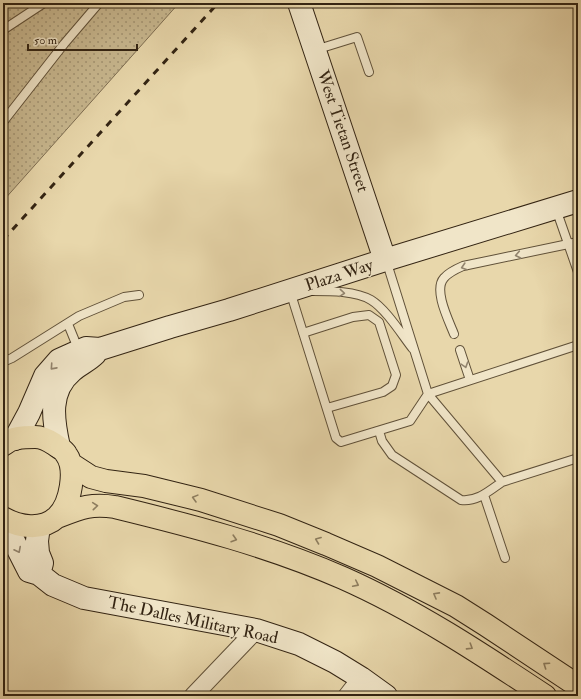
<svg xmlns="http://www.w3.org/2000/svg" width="581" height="699" viewBox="0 0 581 699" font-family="'IM FELL Double Pica',serif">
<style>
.park{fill:url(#park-dots);stroke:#7e6e52}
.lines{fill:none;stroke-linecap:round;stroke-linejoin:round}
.lane-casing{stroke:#605139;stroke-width:10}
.street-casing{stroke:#605139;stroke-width:19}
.secondary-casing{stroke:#332413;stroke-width:24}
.primary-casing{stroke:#332413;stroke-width:24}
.lane{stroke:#f0e5c8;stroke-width:8}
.street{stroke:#f0e5c8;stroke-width:17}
.secondary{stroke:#f0e5c8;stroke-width:22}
.primary{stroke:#e8d7ab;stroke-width:22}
.rail{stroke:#332413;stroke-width:3;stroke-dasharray:7 7;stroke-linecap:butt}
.oneway{stroke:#92846e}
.oneway2{stroke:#8e7e5f}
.labels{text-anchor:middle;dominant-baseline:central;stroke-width:3;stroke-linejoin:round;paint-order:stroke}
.street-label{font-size:17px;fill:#332413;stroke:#f0e5c8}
</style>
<defs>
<pattern id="park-dots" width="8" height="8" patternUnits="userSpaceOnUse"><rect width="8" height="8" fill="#c9b991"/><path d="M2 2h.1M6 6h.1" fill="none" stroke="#a49675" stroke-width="1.8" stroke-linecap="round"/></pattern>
</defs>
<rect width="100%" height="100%" fill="#e8d7ab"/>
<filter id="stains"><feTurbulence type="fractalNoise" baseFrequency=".005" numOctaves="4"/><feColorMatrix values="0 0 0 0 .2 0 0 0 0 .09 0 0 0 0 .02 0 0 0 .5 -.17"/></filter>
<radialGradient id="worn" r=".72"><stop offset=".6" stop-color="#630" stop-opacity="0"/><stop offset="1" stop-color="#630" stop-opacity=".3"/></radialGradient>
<path class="park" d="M3,3H179L3,201Z"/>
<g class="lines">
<defs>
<path id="lane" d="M3,30L44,3
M315,50L357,37L369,72
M3,122L64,44L99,3
M556,209L578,272
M386,260L428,394L502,482L578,458
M290,291L336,438L341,442L410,421L428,394L578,345
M313,291C330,291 356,291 371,300C386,309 402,335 413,349
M68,324L79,351
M303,333L353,317L369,315L379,322L396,375L392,386L383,392L327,408
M454,334C449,321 433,290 444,278C449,272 456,269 463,266L578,242
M460,350L470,380
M3,362L12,358L79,316L124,297L139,295
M379,431L382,441L392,455L461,500C477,502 489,491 502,482
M484,495L505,558"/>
<path id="street" d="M193,696L256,630
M347,696L361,678"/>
<path id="secondary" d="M299,3L385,260
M15,439L29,413L45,376L59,360L79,351L86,348L100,349L170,327L229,310L385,260L578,201
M59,447C53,420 48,391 72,371C80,364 88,361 95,354
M3,520L29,571L39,574L53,585L84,598L256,630L299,644L335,662L361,678L386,696
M39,526L37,541L38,553L42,563L39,574"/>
<path id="primary" d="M3,445C12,437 23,437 35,437C42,437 48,440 54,444C58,447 64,450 66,454C77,469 71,504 57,517C42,531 19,527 3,518
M71,464L91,477L106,481L144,486L201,500L279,525L326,544L377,566L456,606L486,625L578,686
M57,517C80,508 91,503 115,507C193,526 270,546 343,578C415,610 480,653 545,696"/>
</defs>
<use href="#lane" class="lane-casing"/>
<use href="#street" class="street-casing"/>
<use href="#secondary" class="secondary-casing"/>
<use href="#primary" class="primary-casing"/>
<use href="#lane" class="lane"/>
<use href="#street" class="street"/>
<use href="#secondary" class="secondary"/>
<use href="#primary" class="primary"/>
<path class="rail" d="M3,240L218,3"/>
</g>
<defs><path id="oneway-chevron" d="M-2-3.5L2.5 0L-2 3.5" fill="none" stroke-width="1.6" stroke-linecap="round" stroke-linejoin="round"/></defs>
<g class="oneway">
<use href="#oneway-chevron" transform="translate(518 255) rotate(169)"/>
<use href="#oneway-chevron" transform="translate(464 267) rotate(163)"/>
<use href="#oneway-chevron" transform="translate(342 293) rotate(5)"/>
<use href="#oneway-chevron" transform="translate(465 365) rotate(72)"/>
<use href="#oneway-chevron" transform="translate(53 367) rotate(132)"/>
<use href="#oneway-chevron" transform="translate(18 550) rotate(63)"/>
</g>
<g class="oneway2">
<use href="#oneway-chevron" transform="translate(195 498) rotate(-165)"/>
<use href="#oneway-chevron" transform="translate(95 506) rotate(-5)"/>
<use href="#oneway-chevron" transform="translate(234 539) rotate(17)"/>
<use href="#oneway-chevron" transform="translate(318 540) rotate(-159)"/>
<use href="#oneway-chevron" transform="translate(356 584) rotate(26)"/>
<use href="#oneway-chevron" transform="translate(436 595) rotate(-151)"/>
<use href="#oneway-chevron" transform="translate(470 647) rotate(32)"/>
<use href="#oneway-chevron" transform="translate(546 665) rotate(-146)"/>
</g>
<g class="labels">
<g class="street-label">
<text transform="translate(343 131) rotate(71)">West Tietan Street</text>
<text transform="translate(339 275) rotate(-18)">Plaza Way</text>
<text transform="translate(193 620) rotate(12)">The Dalles Military Road</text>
</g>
</g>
<rect width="581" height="699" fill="none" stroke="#e8d7ab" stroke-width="16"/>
<rect x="4" y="4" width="573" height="691" fill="none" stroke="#332413" stroke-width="2"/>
<rect x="8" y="8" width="565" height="683" fill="none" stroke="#332413"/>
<path d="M28 44v6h109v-6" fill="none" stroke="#332413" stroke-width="2"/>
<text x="34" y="44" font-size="12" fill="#332413" stroke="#f0e5c8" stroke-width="3" paint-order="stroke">50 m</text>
<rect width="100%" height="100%" filter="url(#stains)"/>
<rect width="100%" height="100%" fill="url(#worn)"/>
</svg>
